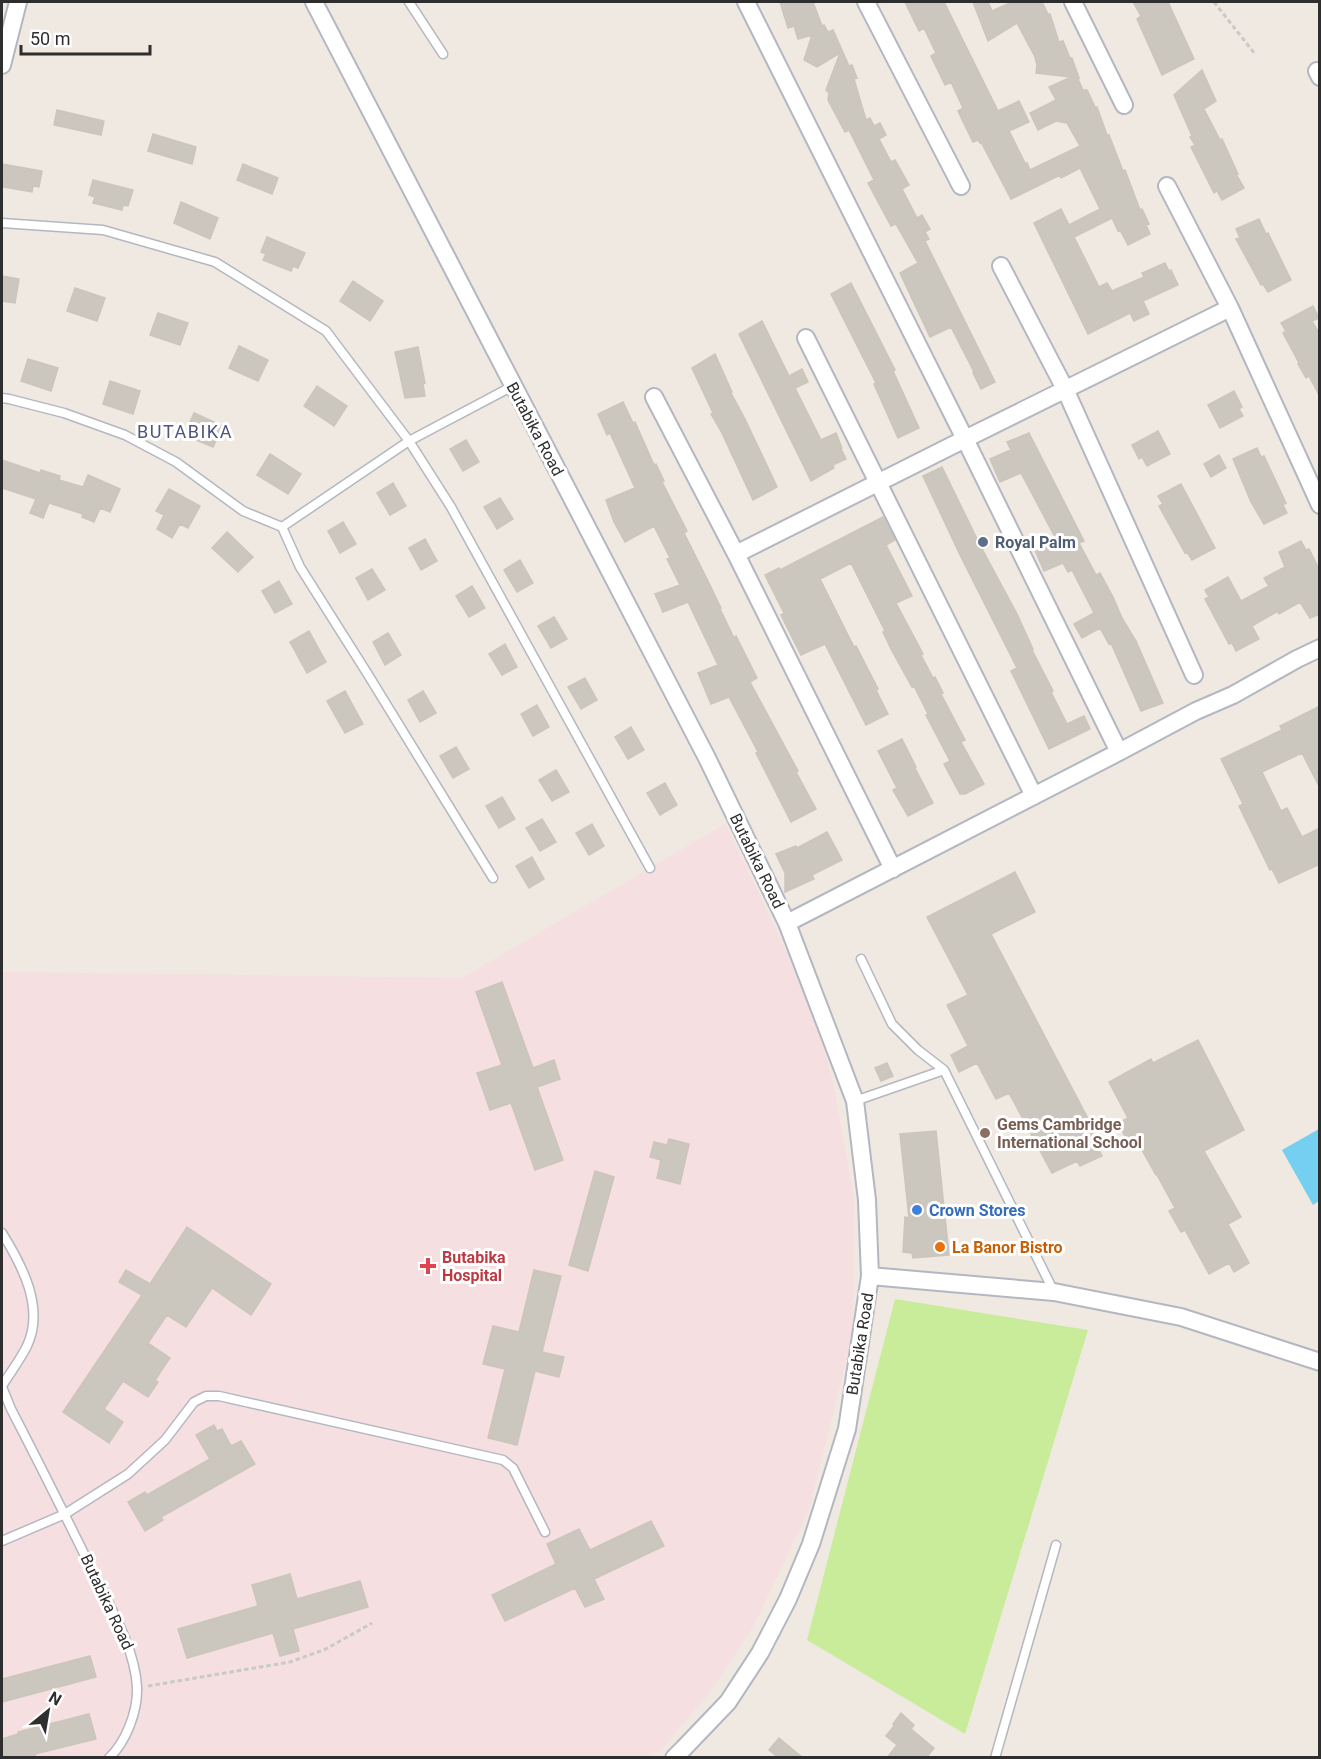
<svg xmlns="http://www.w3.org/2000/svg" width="1321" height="1759" viewBox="0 0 1321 1759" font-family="Roboto,sans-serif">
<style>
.medical{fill:#f5dfe0}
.pitch{fill:#c9ec9a}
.water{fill:#75cff0}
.building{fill:#cbc7bf;stroke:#cbc5ba;stroke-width:1.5}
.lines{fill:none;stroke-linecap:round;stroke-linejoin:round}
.lane-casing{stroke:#b4b7c1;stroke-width:11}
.street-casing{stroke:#b4b7c1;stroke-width:20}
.path{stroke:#c9c9c9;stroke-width:3;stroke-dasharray:4.5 3;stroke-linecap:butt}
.lane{stroke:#fff;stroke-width:8}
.street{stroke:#fff;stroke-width:16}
.service-dot{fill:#5c6f8a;stroke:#fff;stroke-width:2}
.education-dot{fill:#8d6e63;stroke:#fff;stroke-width:2}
.shop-dot{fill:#3f7fe0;stroke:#fff;stroke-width:2}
.food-dot{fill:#e8710a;stroke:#fff;stroke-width:2}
.health-dot{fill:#e0444e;stroke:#fff;stroke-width:2}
.labels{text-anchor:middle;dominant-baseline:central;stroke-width:6;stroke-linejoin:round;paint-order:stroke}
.street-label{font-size:16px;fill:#2e2e2e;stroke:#fff}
.service-label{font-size:16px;font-weight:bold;fill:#4e5e75;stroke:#fff;text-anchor:start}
.education-label{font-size:16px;font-weight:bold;fill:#785e54;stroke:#fff;text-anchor:start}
.shop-label{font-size:16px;font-weight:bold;fill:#366cbe;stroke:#fff;text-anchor:start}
.food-label{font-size:16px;font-weight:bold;fill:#c56008;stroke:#fff;text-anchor:start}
.health-label{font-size:16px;font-weight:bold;fill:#be3a42;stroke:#fff;text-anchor:start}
.neighbourhood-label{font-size:18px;letter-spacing:1.5px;fill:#4d5680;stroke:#fff}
</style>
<rect width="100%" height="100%" fill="#efe9e1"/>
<path class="medical" d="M725,824L745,864L813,1009L833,1082L854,1199L853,1333L809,1510L753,1627L711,1691L661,1750L651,1757L2,1758V972L462,978Z"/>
<path class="pitch" d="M895,1299L1088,1330L965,1734L807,1640Z"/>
<path class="water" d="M1319,1129V1201L1313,1205L1282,1150Z"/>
<path class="building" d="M780,2H813L822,26L824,25L828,32L833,30L849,66L852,65L857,78L854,79L866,120L870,118L874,126L880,123L886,135L879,139L891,162L895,160L909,185L902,189L917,218L922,215L930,229L925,232L929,239L925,241L995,382L981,389L973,373L974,372L951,327L930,337L900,273L918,263L896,224L891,226L868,183L874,180L849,130L845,132L828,100L829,93L826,90L840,53L817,67L804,60L812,35L798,39L794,26L788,28Z
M905,2H944L998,111L1019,101L1029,122L1009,131L1025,163H1027L1030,170L1080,146L1067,123L1056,121L1038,130L1030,113L1056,100L1049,87L1071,77L1036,73L1037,65L1035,57L1017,23L988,41L973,2H988L992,11L1012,2H1042L1048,14H1050L1059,42L1063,41L1070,58H1072L1079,78L1077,77L1083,90H1087L1095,107H1097L1107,135H1109L1123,171L1125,170L1140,210L1142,209L1149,224L1146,225L1150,234L1128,245L1120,230L1118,231L1112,218L1074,237L1099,287L1107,283L1112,291L1144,277L1142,273L1165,263L1169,271L1171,270L1178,285L1143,301L1149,314L1134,321L1130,313L1088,334L1034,223L1061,209L1069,225L1100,209L1080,168L1061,178L1060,175L1011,199L981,142L980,143L978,140L973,142L958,111L963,108L951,82L945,85L931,56L936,53L924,28L919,31Z
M1133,2H1168L1194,59L1162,75L1137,19L1141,16Z
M1202,70L1216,101L1204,109L1220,140L1222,139L1238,174H1236L1244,188L1222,200L1217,191L1214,193L1191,147L1195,145L1190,137L1192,136L1174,95Z
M57,110L104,121L101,135L54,125Z
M153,134L196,147L192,164L148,151Z
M2,164L42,171L39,187L33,186L32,192L3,187L4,180H2Z
M243,164L278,178L272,194L237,180Z
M93,180L133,190L128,206L123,205L122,210L93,203L95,197L89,195Z
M181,202L218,218L210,239L174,223Z
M1259,219L1266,234L1268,233L1291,280L1268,292L1263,284L1261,285L1236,239L1240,238L1236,229Z
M267,237L305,253L298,268L293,266L291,271L263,260L266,254L261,252Z
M2,276L19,279L15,303L2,301Z
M353,281L383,301L370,321L340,301Z
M851,283L895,370L893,371L919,428L898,438L874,384L876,383L831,294Z
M75,288L105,298L97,321L67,311Z
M1313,306L1319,318L1312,321L1320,335V397L1309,376L1306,378L1298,364L1299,363L1283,333L1286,331L1281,323Z
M158,313L188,323L180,345L150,335Z
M762,321L789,376L802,369L808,382L795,388L821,440L836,433L842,448L841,449L846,459L833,465L834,468L811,481L739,334Z
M239,346L268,360L258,381L229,368Z
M418,347L425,383L423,384L425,396L405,398L395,352Z
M715,354L732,392L731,393L745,419L777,487L753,500L721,431L711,414L713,413L692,368Z
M28,359L58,368L51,391L21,381Z
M110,381L140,391L133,414L103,404Z
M317,386L347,406L334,426L304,406Z
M1234,391L1242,407L1239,409L1243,416L1220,428L1208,405Z
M623,402L633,423L635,422L654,465L656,464L664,481L662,482L687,531L684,533L708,581L721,608L720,609L734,638L736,636L757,678L750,682L798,771L796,772L816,809L791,822L756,753L758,752L729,697L711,704L698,673L718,665L688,602L663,612L655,594L680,585L667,559L670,558L654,526L625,542L614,522L606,500L635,488L610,433L607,435L598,414Z
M194,413L223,426L213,447L184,435Z
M1158,431L1170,454L1147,466L1142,457L1139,459L1132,445Z
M1029,433L1084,541L1079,543L1096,575L1100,573L1113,597L1122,618L1136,641L1163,703L1141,711L1111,643L1109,644L1100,628L1082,638L1074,624L1094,613L1072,570L1068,572L1063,563L1044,571L1034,548L1056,539L1054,535L1021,473L1000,482L990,459L1011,450L1007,442Z
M466,440L479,462L463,471L450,449Z
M1257,448L1261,457L1264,456L1286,503L1283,505L1287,513L1264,524L1251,502L1233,459Z
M270,454L301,474L288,494L257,475Z
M1219,455L1226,468L1211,477L1204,464Z
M2,460L40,473L41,470L60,476L59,480L83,487L88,475L120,489L110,512L100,508L94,522L82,517L83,514L49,503L43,518L30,513L36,499L2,488Z
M942,467L980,545L1017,614L1033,649L1032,650L1053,691L1051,692L1067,724L1084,716L1090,729L1049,749L1011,671L1017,668L960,555L923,476Z
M393,483L406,506L390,515L377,493Z
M1181,484L1215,548L1192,560L1187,552L1185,553L1159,506L1163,504L1158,496Z
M169,489L200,506L188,528L180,524L172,538L157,529L164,515L156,511Z
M500,498L513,519L497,529L484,507Z
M883,517L895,540L886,545L912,596L896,603L923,654L921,655L933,678L935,677L943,693L941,694L965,740L961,742L984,784L965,794H960L944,764L950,761L926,715L928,714L914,686L912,687L892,651L883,632L885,631L851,563L820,579L854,647L856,646L878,689L876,690L888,714L866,725L825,644L801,655L781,615L784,613L765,575L779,568L780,570Z
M343,522L356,544L340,553L328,531Z
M227,532L253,557L238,572L212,548Z
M425,539L437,561L421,570L409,548Z
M1301,541L1306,550L1309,549L1320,571V614L1310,618L1300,602L1279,614L1278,611L1252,626L1259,639L1236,651L1232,643L1229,644L1205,599L1209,597L1205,590L1228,577L1241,601L1269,586L1264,578L1285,567L1279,552Z
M520,560L533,583L517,592L504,570Z
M372,569L385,590L368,600L356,578Z
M279,581L292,604L275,613L262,591Z
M472,586L485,608L469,617L456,596Z
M554,617L567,639L551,648L538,626Z
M309,631L326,662L307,673L290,642Z
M388,633L401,655L385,665L373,642Z
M505,644L517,667L502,675L489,654Z
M585,678L597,700L581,709L568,687Z
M345,691L363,724L345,733L327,701Z
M423,691L436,713L420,722L408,700Z
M537,705L549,727L533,736L521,714Z
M1320,706V788L1302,753L1262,772L1281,811L1287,808L1302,837L1320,828V864L1279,883L1272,869L1270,870L1239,806L1243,804L1221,759L1282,730L1280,726Z
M631,727L644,750L628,759L615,737Z
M902,739L916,767L915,768L933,803L908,816L893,790L897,788L878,751Z
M456,747L469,769L453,778L440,756Z
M556,770L569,792L552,801L539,780Z
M665,783L677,805L660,815L647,793Z
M502,797L515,819L499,828L486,806Z
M542,819L556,842L540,851L526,828Z
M592,824L604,846L589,855L576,833Z
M827,832L842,860L812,875L814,879L785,892V873L776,854L796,846L797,848Z
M532,857L544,879L529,888L516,866Z
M1015,872L1035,912L991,934L1095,1132L1091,1134L1102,1156L1080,1166L1077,1161L1052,1173L1009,1093L996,1099L977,1063L959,1072L951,1055L968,1046L947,1005L968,995L927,917Z
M502,982L533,1068L554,1060L560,1079L537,1087L563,1160L535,1170L511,1103L490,1110L477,1073L502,1065L476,992Z
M1198,1040L1244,1130L1204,1151L1241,1217L1228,1224L1249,1263L1234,1272L1229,1263L1209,1274L1185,1230L1181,1232L1169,1211L1175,1208L1157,1175H1156L1138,1143L1131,1147L1118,1123L1128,1118L1109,1082L1151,1059L1153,1063Z
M887,1063L893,1076L881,1081L875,1068Z
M936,1131L949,1255L913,1258L912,1253L903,1252L905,1217L909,1218L900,1134Z
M669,1139L689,1144L680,1184L657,1178L661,1160L650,1157L654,1142L667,1145Z
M595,1171L614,1177L588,1271L569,1265Z
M187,1227L271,1284L251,1315L212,1288L186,1327L167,1315L148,1343L170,1358L155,1380L158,1382L148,1397L123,1381L104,1409L123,1422L109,1443L63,1412L142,1295L119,1282L126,1270L150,1284Z
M534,1270L561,1276L542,1352L564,1357L559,1377L535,1371L517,1445L488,1438L505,1369L483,1364L493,1326L519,1332Z
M214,1425L217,1431L222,1429L231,1446L241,1441L255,1464L161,1517L163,1520L145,1531L128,1502L145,1492L147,1495L210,1459L196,1435Z
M651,1521L664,1546L594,1579L604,1599L585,1607L575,1588L505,1621L492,1595L556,1564L547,1544L579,1529L590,1550Z
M290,1574L297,1599L360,1581L368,1607L293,1629L299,1651L280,1656L273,1633L187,1658L178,1629L258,1606L252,1585Z
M90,1656L96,1677L2,1702V1679Z
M901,1713L914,1725L911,1729L934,1748L926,1758H887L897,1745L886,1736L894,1726L893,1724Z
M89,1714L96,1739L35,1754L36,1758H2V1739L18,1734V1732Z
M779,1738L803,1758H779L769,1750Z"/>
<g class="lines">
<defs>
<path id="lane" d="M409,2L443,54
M2,223L103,230L215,262L326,331L409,441L451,507L650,868
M2,398L9,399L64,413L125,435L176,462L243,511L282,527L300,567L367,673L493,878
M282,527L409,441L513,386
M861,959L892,1024L918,1050L944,1070L1054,1292
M855,1101L944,1070
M2,1233C22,1265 45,1308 27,1346C20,1360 10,1373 2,1386
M2,1387L11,1409C39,1463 66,1517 93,1572C110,1607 135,1648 137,1687C138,1711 126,1742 109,1758
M2,1541L65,1514L128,1474L165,1440L194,1402L206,1396H219L503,1460L513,1468L545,1532
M995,1758L1056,1545"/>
<path id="street" d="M314,2L707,758L787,923L855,1101L867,1200L870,1276L847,1429L811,1544L788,1599L760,1653L728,1702L684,1748L674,1758
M746,2L965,439L1119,752L787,923
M866,2L961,186
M1073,2L1124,105
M2,65L18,2
M1317,71L1320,77
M1167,186L1230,308L1320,505
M1001,266L1065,389L1194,675
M806,338L1034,796
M654,397L736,554
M1119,752L1196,711L1233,695L1297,659L1320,648
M893,869L736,554L965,439L1230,308
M870,1276L1054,1292L1181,1317L1320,1362"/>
</defs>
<use href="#lane" class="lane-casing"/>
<use href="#street" class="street-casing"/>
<path class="path" d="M1214,2L1255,54
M148,1686L290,1662L326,1649L372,1623"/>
<use href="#lane" class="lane"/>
<use href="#street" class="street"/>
</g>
<circle class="service-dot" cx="983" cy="542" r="6"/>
<circle class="education-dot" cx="985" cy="1133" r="6"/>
<circle class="shop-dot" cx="917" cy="1210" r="6"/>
<circle class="food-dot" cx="940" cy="1247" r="6"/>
<path class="health-dot" d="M425 1257h6v6h6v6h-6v6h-6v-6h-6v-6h6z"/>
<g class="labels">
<g class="street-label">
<text transform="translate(535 429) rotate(62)">Butabika Road</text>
<text transform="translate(757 861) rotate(64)">Butabika Road</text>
<text transform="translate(860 1344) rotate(-81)">Butabika Road</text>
<text transform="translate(107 1602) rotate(65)">Butabika Road</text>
</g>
<g class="service-label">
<text x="995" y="542">Royal Palm</text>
</g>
<g class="education-label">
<text x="997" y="1124">Gems Cambridge<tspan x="997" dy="18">International School</tspan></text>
</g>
<g class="shop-label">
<text x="929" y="1210">Crown Stores</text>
</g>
<g class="food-label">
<text x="952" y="1247">La Banor Bistro</text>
</g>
<g class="health-label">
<text x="442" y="1257">Butabika<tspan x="442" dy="18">Hospital</tspan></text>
</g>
<g class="neighbourhood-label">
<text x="185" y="431">BUTABIKA</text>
</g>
</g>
<rect width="1321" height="1759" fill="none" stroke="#2e2e2e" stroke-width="6"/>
<g transform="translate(48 1711) rotate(30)" stroke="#ffffff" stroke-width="4.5" paint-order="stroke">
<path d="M0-4.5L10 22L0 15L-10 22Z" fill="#2e2e2e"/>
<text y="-9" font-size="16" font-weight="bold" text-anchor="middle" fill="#2e2e2e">N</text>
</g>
<path d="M21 45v9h129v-9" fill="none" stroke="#2e2e2e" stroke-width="3"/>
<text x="30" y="45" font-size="18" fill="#2e2e2e" stroke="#ffffff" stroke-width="4.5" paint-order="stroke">50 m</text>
</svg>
